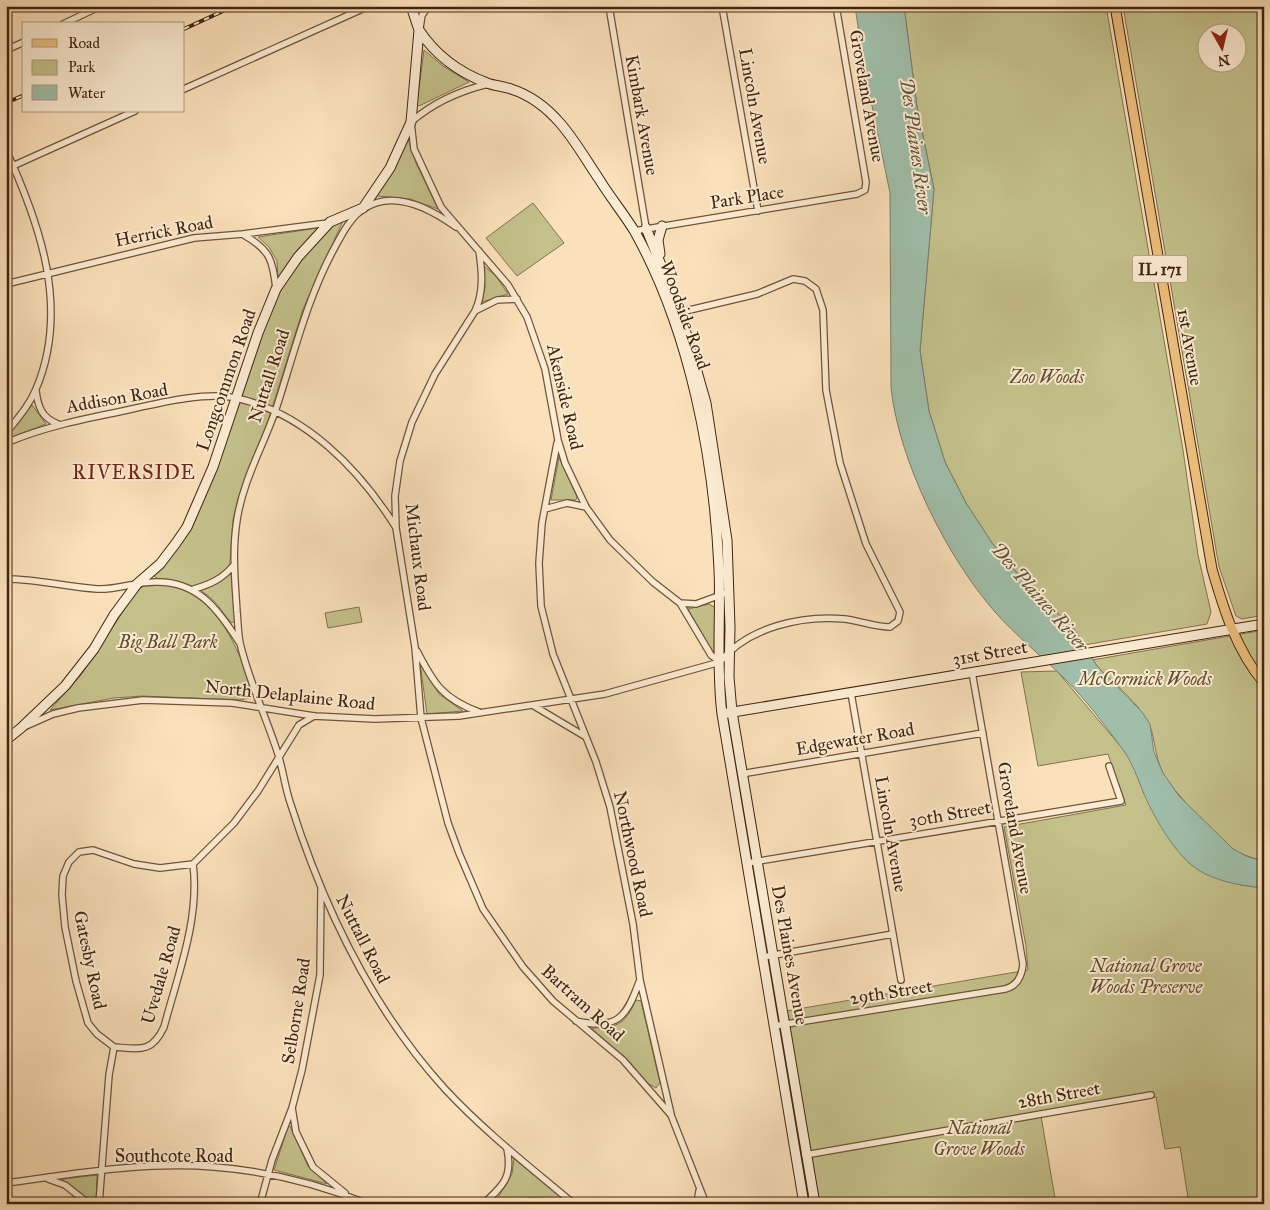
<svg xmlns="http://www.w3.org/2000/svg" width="1270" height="1210" viewBox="0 0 1270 1210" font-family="'IM FELL Great Primer',serif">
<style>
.green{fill:#c4c18c;stroke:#83724d;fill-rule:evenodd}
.water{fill:#a0beaa;stroke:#7a806c}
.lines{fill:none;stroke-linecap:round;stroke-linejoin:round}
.street-casing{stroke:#705339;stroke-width:8}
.secondary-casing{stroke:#42240e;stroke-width:11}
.primary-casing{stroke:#42240e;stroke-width:11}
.street{stroke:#fcecd3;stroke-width:5.5}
.secondary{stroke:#fcecd3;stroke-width:9}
.primary{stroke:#eec07e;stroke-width:9}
.rail-casing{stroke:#42240e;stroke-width:4}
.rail{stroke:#fcecd3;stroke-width:2;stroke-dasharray:5.5;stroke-linecap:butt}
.labels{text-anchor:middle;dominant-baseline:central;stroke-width:4;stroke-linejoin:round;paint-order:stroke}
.shield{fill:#fcecd3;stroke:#7a6049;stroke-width:1}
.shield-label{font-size:16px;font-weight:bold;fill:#42240e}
.street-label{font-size:18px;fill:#42240e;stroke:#fcecd3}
.park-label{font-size:18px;font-style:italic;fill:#624b2e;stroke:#fcecd3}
.water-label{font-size:19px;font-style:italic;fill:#5e523d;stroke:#fcecd3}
.quarter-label{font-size:20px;letter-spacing:1px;fill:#7a1f14;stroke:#fcecd3}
</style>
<rect width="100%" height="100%" fill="#fbe1bb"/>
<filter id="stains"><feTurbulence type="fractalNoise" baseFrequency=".004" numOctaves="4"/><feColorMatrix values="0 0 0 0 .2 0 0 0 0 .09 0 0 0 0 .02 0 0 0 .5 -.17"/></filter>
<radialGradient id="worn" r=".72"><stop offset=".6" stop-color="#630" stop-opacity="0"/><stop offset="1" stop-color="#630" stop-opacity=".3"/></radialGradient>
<path class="green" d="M904,6H1106L1183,450L1198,555L1211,612L1207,624L1084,645L1074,629L1022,579L992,543L966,503L945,462L929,411L920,351L934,189L917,107Z
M1123,6H1264V615L1242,619L1236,616L1219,567ZM1208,32H1238V62H1208Z
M424,50L443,66L469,82L419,106L417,104Z
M408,139L416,163L438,209L410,199L377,196L396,165Z
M533,203L564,243L517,276L486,238Z
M343,221L303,309L268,421L238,499L233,520L230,561L235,620L232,623C225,617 221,608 214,601C197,584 178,581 156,578L154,575L193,523L199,510L218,464L262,335L279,294L277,261L269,247L258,237L324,227Z
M484,266L496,276L508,294L482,302L485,287Z
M32,405L46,424L6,439V437Z
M559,457L577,497L576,500H551Z
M171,585C219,599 237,646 252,689L250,698L240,700L142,696L114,698L50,710L81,675L138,589L144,586Z
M709,604L716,608L715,653L712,651L688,609Z
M359,607L362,622L328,628L325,613Z
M1264,630V861C1254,858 1244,856 1235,850C1219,841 1171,789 1163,773C1154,756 1155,734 1148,722C1135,698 1109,681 1092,660Z
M420,663L439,694L463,711L427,714Z
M1057,671L1122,748L1133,764L1144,794L1240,885L1264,888V1204H1189L1180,1147L1165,1149L1156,1097L1041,1116L1056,1204H818L786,1011L1028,970L1026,946L1004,827L1126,805L1108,754L1038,766L1021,672Z
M636,1000L641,1001L660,1083L656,1088L647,1083L627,1059L592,1029C597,1027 603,1028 608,1027C624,1025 630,1013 636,1000Z
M290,1126L308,1166L327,1184L274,1170L288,1127Z
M514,1158L561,1196V1199H497L512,1174Z
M97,1175L96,1204H91L62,1179Z"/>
<path class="water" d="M855,6H904L917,107L934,189L920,351L929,411L945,462L966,503L992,543L1022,579L1074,629L1097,666L1142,712L1150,724L1154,752L1163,773L1179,796L1233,849L1248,857L1264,861V888C1236,885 1204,880 1184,858C1168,841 1153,815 1144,794C1137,777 1132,761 1121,747C1104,724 1086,700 1066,680C1043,657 1016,636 995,612C946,556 899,461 891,388L890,193L864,67Z"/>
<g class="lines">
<defs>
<path id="street" d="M609,6L646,228
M722,6L758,211
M63,24L101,6
M420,28L422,15L429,6
M6,50L24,42
M488,84C459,91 434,102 411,122L414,149L441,207L508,285L527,317L545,369L558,440L565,463L586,507L610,540L653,582L680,603L711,655L720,662
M184,89L369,6
M6,150C40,224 70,309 36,389C29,406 17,419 6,433
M6,169L135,111
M456,227C431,209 395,189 365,208C351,216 342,234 335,247C307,298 294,354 276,409C263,447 243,480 237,520C232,551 235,581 237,612C238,622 238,633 240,643C248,679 267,719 278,754C283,770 285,787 290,802C323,906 371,1008 445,1089C484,1131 530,1167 574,1204
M634,231L857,194L865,190L866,182L836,6
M244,235C270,250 273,260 276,289
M6,284L194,238L243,234L328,223
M517,299L497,300L475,311L435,374L412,422L400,461L395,496L396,528L415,647L421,718L448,823L459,853L483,909L523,967L553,1001L623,1060L671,1115L706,1204
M475,311C484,292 482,271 479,251
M677,313L757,294L793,279L805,281L816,289L823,310L826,390L840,463L866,544L900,612L898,621L890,627C875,627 860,621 845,619C802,615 748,627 720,662
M1264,318V319
M36,391C38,407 42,418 58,424
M6,443C44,427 83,419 123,411C155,404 205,391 236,398C305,413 359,469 395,526
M557,443L542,523L539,563L541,606L553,654L596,762L610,807L633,924L640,980L671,1114
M545,509L567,503L586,507
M6,579C37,579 67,587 97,589C117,590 135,582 154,582C197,580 218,609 239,642
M194,589C211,584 222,579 233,566
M680,603L696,604L729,592
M417,651C434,684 443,699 479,712
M851,693L901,980
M534,706L586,737
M26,726L53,714L78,708L143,700L232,703L314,716L375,719L459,716L605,694L720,662
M741,774L983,733
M747,863L1121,801L1109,766
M321,890L320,975L302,1070L292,1108L296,1132L313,1167L345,1193
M763,957L893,934
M576,1021C616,1030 626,1019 639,982
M774,1026L1005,989C1017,986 1022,976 1023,964L972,672
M114,1047L97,1034L88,1023L76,981L65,927L62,895L63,876L69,862L79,852L93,850L134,864L160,868L193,864L234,823L258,791L299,725L314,716
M805,1155L1151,1095
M48,1179L65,1185L89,1204
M6,1183C74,1174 145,1161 214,1167C267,1171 319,1184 368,1204
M99,1204L109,1075L114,1047C140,1049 152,1053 164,1027C178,974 200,919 193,864
M260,1204L272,1160L292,1108
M483,1204C503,1186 513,1177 507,1149
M498,1204L534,1201L573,1204
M697,1204L699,1191"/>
<path id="secondary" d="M419,30C436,56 458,72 487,83C495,86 503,86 511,89C530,95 547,108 560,123C575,140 586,160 599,179C610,197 624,214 635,232C690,331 714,457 719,569C721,617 716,666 722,714L804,1204
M646,228L680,312L706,403L727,540L730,627L729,677L732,712L815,1204
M660,254L658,240L662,226
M727,713L1264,624
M6,740L21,728L65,686L94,649L114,615L137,584L160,564L176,543L187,527L213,467L258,333L276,289L298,257L330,222L363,208L390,168L411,122L419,30L411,6"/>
<path id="primary" d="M1115,6L1212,569C1224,610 1236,650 1264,683"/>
</defs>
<use href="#street" class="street-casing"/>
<use href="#secondary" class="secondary-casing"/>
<use href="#primary" class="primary-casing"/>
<use href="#street" class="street"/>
<use href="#secondary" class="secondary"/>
<use href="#primary" class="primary"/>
<defs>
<path id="rail" d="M184,29L234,6
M6,103L24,95"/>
</defs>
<use href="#rail" class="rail-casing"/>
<use href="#rail" class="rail"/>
</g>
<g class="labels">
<rect class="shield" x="1132.5" y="255.5" width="55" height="27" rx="4"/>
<g class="shield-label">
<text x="1160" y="269">IL 171</text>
</g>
<g class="street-label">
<text transform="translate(867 96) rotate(80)">Groveland Avenue</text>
<text transform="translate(755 106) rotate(80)">Lincoln Avenue</text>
<text transform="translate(642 115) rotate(80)">Kimbark Avenue</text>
<text transform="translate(747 197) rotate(-9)">Park Place</text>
<text transform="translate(164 231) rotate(-11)">Herrick Road</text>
<text transform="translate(685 315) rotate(70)">Woodside Road</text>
<text transform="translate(1190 347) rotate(80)">1st Avenue</text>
<text transform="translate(269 376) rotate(-72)">Nuttall Road</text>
<text transform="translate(226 380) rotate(-71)">Longcommon Road</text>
<text transform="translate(565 397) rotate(77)">Akenside Road</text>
<text transform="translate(117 398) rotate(-10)">Addison Road</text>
<text transform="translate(418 557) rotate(83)">Michaux Road</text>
<text transform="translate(990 653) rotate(-10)">31st Street</text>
<text transform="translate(290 695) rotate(6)">North Delaplaine Road</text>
<text transform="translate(855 739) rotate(-10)">Edgewater Road</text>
<text transform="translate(950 814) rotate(-10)">30th Street</text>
<text transform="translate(1015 828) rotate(80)">Groveland Avenue</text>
<text transform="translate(891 834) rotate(80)">Lincoln Avenue</text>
<text transform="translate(633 854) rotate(78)">Northwood Road</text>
<text transform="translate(363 939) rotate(63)">Nuttall Road</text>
<text transform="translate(790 955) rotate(80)">Des Plaines Avenue</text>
<text transform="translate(90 960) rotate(78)">Gatesby Road</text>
<text transform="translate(161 975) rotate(-74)">Uvedale Road</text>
<text transform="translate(891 992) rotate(-9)">29th Street</text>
<text transform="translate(583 1003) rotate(42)">Bartram Road</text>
<text transform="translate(296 1011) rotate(-81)">Selborne Road</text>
<text transform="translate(1059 1095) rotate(-10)">28th Street</text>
<text x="174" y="1156">Southcote Road</text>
</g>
<g class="park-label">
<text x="1047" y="377">Zoo Woods</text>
<text x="168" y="642">Big Ball Park</text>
<text x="1145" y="679">McCormick Woods</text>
<text x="1146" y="966">National Grove<tspan x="1146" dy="21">Woods Preserve</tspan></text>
<text x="979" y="1128">National<tspan x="979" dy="21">Grove Woods</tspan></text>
</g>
<g class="water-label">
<text transform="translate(916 146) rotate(82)">Des Plaines River</text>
<text transform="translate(1040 597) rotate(49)">Des Plaines River</text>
</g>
<g class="quarter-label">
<text x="134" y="472">RIVERSIDE</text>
</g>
</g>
<rect width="1270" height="1210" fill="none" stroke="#fbe1bb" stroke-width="25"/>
<rect x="8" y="8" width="1255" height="1195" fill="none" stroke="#42240e" stroke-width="2.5"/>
<rect x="12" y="12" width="1245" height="1185" fill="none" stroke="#42240e"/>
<rect x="22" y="22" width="162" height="90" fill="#fcecd3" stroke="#b29c84"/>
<rect x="32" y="39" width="25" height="8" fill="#eec07e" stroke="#b29c84"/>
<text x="68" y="48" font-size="15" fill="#42240e">Road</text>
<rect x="32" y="60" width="25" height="15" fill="#c4c18c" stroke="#b29c84"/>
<text x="68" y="72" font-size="15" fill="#42240e">Park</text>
<rect x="32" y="85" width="25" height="15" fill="#a0beaa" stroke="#b29c84"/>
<text x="68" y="98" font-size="15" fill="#42240e">Water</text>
<g transform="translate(1222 48) rotate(172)"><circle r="24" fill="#fcecd3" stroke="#b29c84"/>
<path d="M0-4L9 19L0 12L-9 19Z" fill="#8f2418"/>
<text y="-8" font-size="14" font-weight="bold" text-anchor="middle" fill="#42240e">N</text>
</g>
<rect width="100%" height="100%" filter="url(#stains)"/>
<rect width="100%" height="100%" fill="url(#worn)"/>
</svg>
